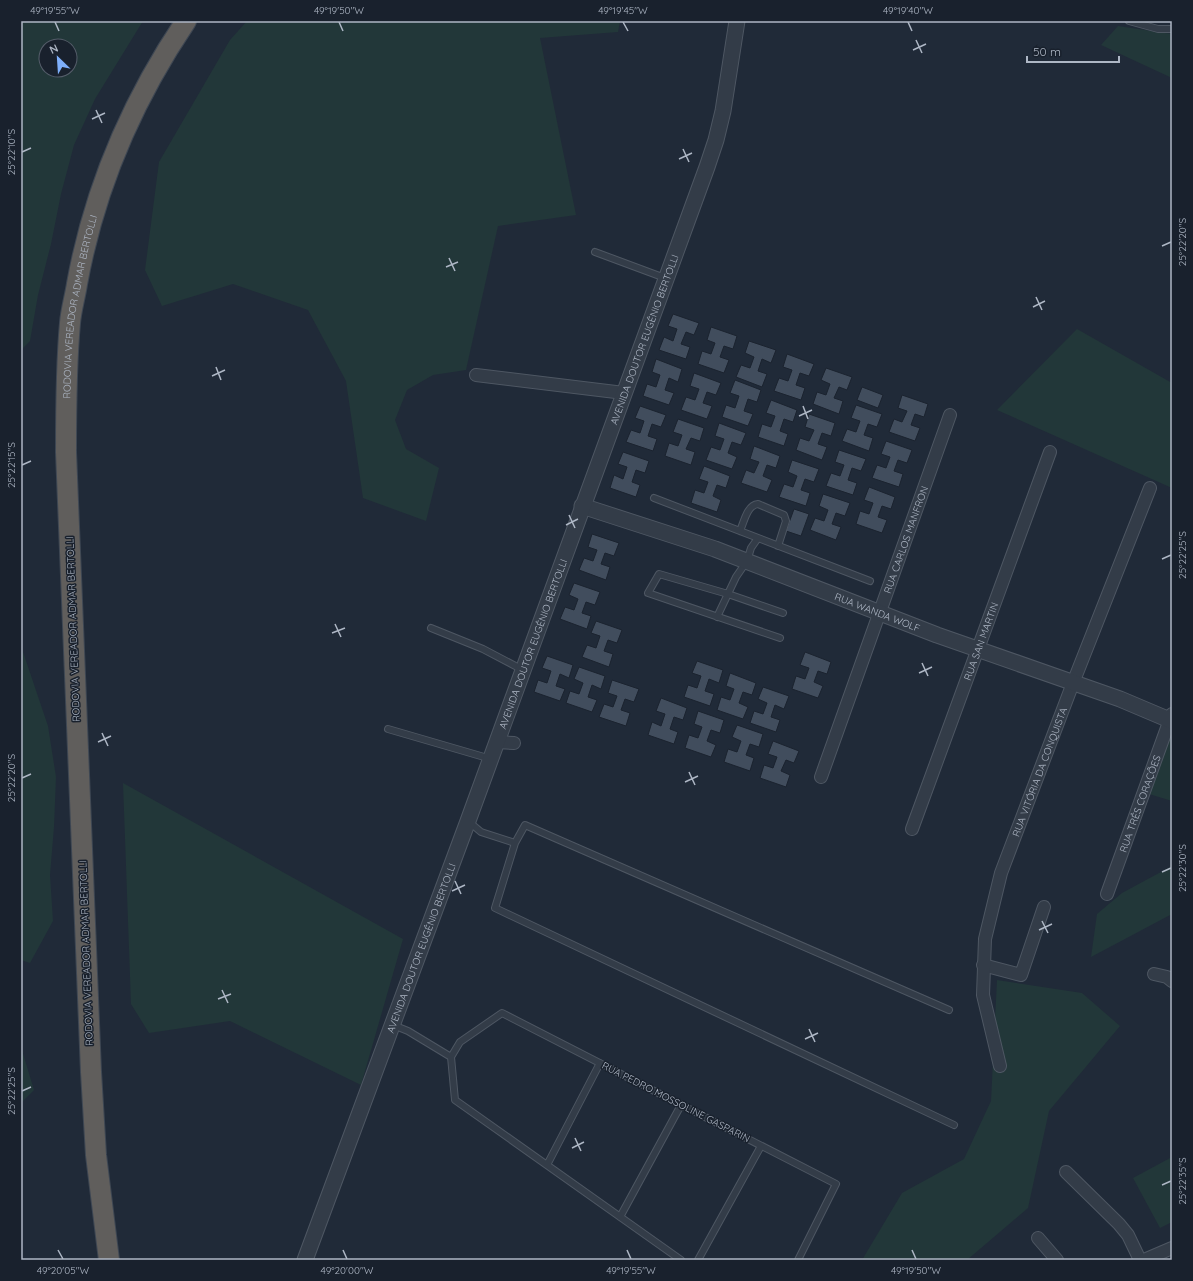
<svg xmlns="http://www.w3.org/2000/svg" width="1193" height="1281" viewBox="0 0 1193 1281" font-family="Quicksand,sans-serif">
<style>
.green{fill:#223739;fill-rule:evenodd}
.building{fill:#414d5d;stroke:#1b232f}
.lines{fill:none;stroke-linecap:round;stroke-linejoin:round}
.service-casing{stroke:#4e5763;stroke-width:8}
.minor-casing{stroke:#4e5763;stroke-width:14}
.tertiary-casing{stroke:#4e5763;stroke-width:17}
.trunk-casing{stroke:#3e4753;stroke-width:22}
.service{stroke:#333c48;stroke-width:6}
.minor{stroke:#333c48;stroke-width:12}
.tertiary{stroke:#333c48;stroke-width:15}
.trunk{stroke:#605e5c;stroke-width:20}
.ticks{fill:none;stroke:#aeb7c5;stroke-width:1.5}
.labels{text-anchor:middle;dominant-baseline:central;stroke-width:3;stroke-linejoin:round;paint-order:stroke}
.street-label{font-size:10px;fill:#aeb7c5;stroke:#19212d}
.neatline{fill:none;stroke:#aeb7c5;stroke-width:1.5}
.ticks-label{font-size:10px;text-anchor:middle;fill:#aeb7c5}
</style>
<rect width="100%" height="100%" fill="#202a38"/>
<path class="green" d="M21,21H143L95,99L74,145L61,194L51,244L38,295L30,341L21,350ZM46,46H70V70H46Z
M247,21H620L618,32L540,38L576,215L498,226L466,370L433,375L407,390L395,420L406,449L439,468L426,521L363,498L346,381L308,310L233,284L162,306L145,270L159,162L230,40Z
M1118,26L1172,34V78L1101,45Z
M1077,329L1172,383V488L997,410Z
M21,646L48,726L56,777L54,827L50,875L53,921L30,963L21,960Z
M1171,732H1172V801L1149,794Z
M123,783L403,939L361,1085L230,1021L149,1033L131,1004Z
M1172,866V914L1091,957L1097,914L1122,893Z
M997,980L1082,993L1120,1026L1049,1111L1028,1208L967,1260H862L902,1193L964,1159L991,1101Z
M21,1047L34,1090L21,1103Z
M1172,1157V1222L1160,1228L1133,1178Z"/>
<path class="building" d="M673,314L699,323L694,335L686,332L681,344L690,347L686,359L659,350L664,337L673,341L677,329L668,326Z
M711,327L737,336L733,349L724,346L720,357L729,360L724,373L698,364L702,351L711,354L715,343L707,340Z
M749,341L776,350L771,363L762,359L758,371L767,374L762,387L736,377L741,365L750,368L754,357L745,353Z
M787,354L814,364L809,376L800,373L796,385L805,388L801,400L774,391L779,378L788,381L792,370L783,367Z
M656,359L682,369L678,382L669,378L665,390L674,393L669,405L643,396L647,384L656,387L660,375L652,372Z
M826,368L852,377L847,390L839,387L834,398L843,401L839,414L813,404L817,392L826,395L830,384L821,380Z
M694,373L721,383L716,395L707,392L703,403L712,406L707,419L681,410L686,397L695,400L699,389L690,386Z
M735,380L761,390L757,402L748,399L744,411L753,414L748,426L722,417L726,405L735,408L739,396L730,393Z
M862,387L883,395L878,408L857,400Z
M902,395L928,404L924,417L915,414L911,425L920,428L915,441L889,432L894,419L902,422L907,411L898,408Z
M771,400L797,410L793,422L784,419L780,431L788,434L784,446L758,437L762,424L771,427L775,416L766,413Z
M856,405L882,414L877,427L868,424L864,435L873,438L869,451L842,441L847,429L856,432L860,421L851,418Z
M640,406L666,415L661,427L652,424L648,436L657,439L653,451L626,442L631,430L640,433L644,421L635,418Z
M809,414L835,423L831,436L822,433L818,444L827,447L822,460L796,450L800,438L809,441L814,430L805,427Z
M678,419L704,428L700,441L691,438L686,449L695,452L691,465L665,456L669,443L678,446L682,435L673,432Z
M719,423L746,433L741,445L732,442L728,453L737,457L732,469L706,460L711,447L720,450L724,439L715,436Z
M886,441L912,450L907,463L898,460L894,471L903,474L899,487L872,478L877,465L886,468L890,457L881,454Z
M754,446L780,456L776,468L767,465L763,476L772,480L767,492L741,483L746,470L754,473L759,462L750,459Z
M839,450L866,459L861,471L852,468L848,480L857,483L853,495L826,486L831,473L840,476L844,465L835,462Z
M623,452L649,461L645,473L636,470L632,482L640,485L636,497L610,488L614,475L623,479L627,467L618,464Z
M792,460L819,469L814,482L805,479L801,490L810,493L806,506L779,497L784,484L793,487L797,476L788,472Z
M704,466L730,476L726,488L717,485L713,496L721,500L717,512L691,503L695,490L704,493L708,482L699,479Z
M869,487L895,497L891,509L882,506L878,517L887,520L882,533L856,524L860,511L869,514L873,503L864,500Z
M823,494L850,503L845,516L836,513L832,524L841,527L836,540L810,530L815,518L824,521L828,510L819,506Z
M794,509L809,514L801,536L786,531Z
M592,534L619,543L614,556L605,553L601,564L610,567L606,580L579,570L584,558L593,561L597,550L588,547Z
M574,583L600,592L595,605L586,602L582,613L591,616L587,629L560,619L565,607L574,610L578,599L569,595Z
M596,621L622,630L617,643L608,640L604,651L613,654L609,667L582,657L587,645L596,648L600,636L591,633Z
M805,652L831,662L827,674L818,671L814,682L823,686L818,698L792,689L796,676L805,679L809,668L800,665Z
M547,656L573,665L569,678L560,674L556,686L565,689L560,701L534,692L538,680L547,683L551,671L542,668Z
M697,661L723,670L719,683L709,679L705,691L714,694L710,706L684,697L688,685L697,688L701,676L692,673Z
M579,667L605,676L601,689L592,685L588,697L597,700L592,712L566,703L570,691L579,694L583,683L574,679Z
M730,673L756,683L752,695L743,692L739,703L748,707L743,719L717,710L721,697L730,700L734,689L726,686Z
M612,680L639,689L634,702L625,699L621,710L630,713L626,726L599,717L604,704L613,707L617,696L608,693Z
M763,687L789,696L784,709L775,705L771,717L780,720L776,732L750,723L754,711L763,714L767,703L758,699Z
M661,698L687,708L683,720L674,717L670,729L678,732L674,744L648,735L652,722L661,726L665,714L656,711Z
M698,711L724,720L720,733L711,730L707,741L716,745L711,757L685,748L689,735L698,738L702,727L694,724Z
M737,725L763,734L759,747L750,744L746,755L754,758L750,771L724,762L728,749L737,752L741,741L732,737Z
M773,741L799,751L794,763L786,760L781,771L790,775L786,787L760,778L764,765L773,768L777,757L768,754Z"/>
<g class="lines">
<defs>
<path id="service" d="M1129,21L1158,29H1172
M595,252L665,278
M654,498L870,581
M740,531C744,522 747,505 758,504L784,515L786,521L778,546
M717,617L736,577L747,561L751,548L758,538
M431,628L483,649L523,670
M780,638L648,593L659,574L728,594L783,613
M388,729L491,759
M468,821L481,832L515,843
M949,1010L525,825L515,843L495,908L954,1125
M393,1025L408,1031L451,1057
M547,1165L600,1063
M620,1217L681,1105
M681,1260L455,1100L451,1057L460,1042L502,1013L836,1184L798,1260
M698,1260L761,1146"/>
<g id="minor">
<path d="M476,375L624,393"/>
<path d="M497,742L514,743"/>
<path id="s1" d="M821,777L950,415"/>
<path id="s2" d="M912,829L1050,452"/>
<path id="s3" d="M1107,894L1172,714"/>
<path d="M983,965L1021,975L1044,907"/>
<path d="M1154,974L1167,977L1172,981"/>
<path id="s4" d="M1000,1066L983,995L985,939L1001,873L1073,683L1150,488"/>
<path d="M1066,1172L1119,1224L1128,1235L1140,1260"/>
<path d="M1038,1238L1057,1260"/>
<path d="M1144,1260L1172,1248"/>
</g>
<g id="tertiary">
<path id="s5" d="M582,506L715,549L937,635L1120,699L1172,721"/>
<path id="s6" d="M305,1260L468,821L707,167L716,140L723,111L737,21"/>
</g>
<g id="trunk">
<path id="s7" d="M109,1260L96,1155L91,1072L66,452C66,409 66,366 70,323C71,310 75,297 77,284C94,190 132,101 186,21"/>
</g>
</defs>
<use href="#service" class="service-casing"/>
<use href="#minor" class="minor-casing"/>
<use href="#tertiary" class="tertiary-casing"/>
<use href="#trunk" class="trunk-casing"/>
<use href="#service" class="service"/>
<use href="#minor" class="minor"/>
<use href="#tertiary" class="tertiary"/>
<use href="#trunk" class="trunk"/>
</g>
<path class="ticks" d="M55,22L59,31M339,22L343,31M623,22L628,31M908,22L912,31M916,40L922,53M913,50L926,44M96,110L102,123M92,119L105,113M683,149L689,162M22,152L31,148M679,159L692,153M1162,246L1171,242M449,258L455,271M446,267L458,262M1036,297L1042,310M1033,307L1045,301M216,367L221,380M212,376L225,370M803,406L808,419M799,416L812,410M22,465L31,461M569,515L575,528M566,525L578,519M1162,559L1171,555M335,624L341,637M332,633L345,628M922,663L928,676M919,673L932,667M102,733L108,746M98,742L111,736M689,772L695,785M22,778L31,774M685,782L698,776M1162,872L1171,868M455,881L461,894M452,891L465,885M1042,921L1048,933M1039,930L1052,924M222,990L228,1003M218,999L231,994M809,1029L815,1042M805,1039L818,1033M22,1091L31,1087M575,1138L581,1151M572,1148L584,1142M1162,1185L1171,1181M58,1250L63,1259M343,1250L347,1259M627,1250L631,1259M912,1250L916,1259"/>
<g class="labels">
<g class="street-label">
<text stroke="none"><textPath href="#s7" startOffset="956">RODOVIA VEREADOR ADMAR BERTOLLI</textPath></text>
<text stroke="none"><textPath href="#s6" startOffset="981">AVENIDA DOUTOR EUGÊNIO BERTOLLI</textPath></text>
<text stroke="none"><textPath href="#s1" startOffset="252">RUA CARLOS MANFRON</textPath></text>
<text stroke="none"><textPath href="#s5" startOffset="314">RUA WANDA WOLF</textPath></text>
<text transform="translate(73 629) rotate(-92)">RODOVIA VEREADOR ADMAR BERTOLLI</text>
<text stroke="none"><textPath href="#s2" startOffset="200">RUA SAN MARTIN</textPath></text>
<text stroke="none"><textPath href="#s6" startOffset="657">AVENIDA DOUTOR EUGÊNIO BERTOLLI</textPath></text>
<text stroke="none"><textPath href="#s4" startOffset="305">RUA VITÓRIA DA CONQUISTA</textPath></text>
<text stroke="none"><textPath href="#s3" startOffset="96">RUA TRÊS CORAÇÕES</textPath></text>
<text stroke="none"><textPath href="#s6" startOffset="333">AVENIDA DOUTOR EUGÊNIO BERTOLLI</textPath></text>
<text transform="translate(86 953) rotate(-92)">RODOVIA VEREADOR ADMAR BERTOLLI</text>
<text transform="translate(676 1102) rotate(27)">RUA PEDRO MOSSOLINE GASPARIN</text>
</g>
</g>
<rect width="1193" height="1281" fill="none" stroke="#19212d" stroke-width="44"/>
<g transform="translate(58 58) rotate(335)"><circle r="19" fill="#19212d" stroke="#555d6a"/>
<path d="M0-3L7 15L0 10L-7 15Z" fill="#7eaffa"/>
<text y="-6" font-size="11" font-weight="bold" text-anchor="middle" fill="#aeb7c5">N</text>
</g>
<path d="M1027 56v6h92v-6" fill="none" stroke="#aeb7c5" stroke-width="2"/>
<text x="1033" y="56" font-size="12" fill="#aeb7c5" stroke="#19212d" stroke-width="3" paint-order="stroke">50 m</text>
<rect x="22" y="22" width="1149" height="1237" class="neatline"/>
<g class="ticks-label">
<text x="55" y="14">49°19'55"W</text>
<text x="339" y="14">49°19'50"W</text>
<text x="623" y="14">49°19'45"W</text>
<text x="908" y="14">49°19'40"W</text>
<text transform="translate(11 152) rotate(-90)" y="4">25°22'10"S</text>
<text transform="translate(1182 242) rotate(-90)" y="4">25°22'20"S</text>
<text transform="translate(11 465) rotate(-90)" y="4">25°22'15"S</text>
<text transform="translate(1182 555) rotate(-90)" y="4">25°22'25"S</text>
<text transform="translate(11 778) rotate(-90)" y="4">25°22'20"S</text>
<text transform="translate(1182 868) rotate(-90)" y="4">25°22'30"S</text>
<text transform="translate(11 1091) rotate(-90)" y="4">25°22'25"S</text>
<text transform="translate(1182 1181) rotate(-90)" y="4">25°22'35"S</text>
<text x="63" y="1274">49°20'05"W</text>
<text x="347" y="1274">49°20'00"W</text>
<text x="631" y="1274">49°19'55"W</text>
<text x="916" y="1274">49°19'50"W</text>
</g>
</svg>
